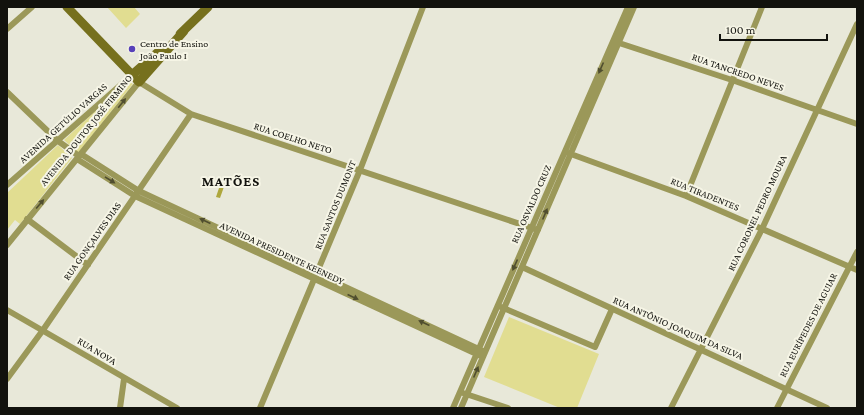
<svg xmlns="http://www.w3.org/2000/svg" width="864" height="415" viewBox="0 0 864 415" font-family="'Crimson Pro',serif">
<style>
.green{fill:#e1dd91}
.water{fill:#aea73d}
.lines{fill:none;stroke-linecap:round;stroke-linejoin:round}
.street{stroke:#9b9859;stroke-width:6}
.secondary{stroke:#76701d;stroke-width:9}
.oneway{fill:#504e2f}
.poi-dot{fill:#5741b9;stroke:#f6f5e6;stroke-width:1.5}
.labels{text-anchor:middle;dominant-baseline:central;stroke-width:4;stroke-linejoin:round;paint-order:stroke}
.poi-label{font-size:10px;fill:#12120d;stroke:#f6f5e6;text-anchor:start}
.street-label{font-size:10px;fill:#12120d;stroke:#f6f5e6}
.district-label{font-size:14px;font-weight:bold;letter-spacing:1px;fill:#12120d;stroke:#f6f5e6}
</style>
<rect width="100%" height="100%" fill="#e8e8d9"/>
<path class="green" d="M107,7H134L140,14L126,28Z
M128,81L133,84L78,153L64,140Z
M58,145L72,158L20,224L15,220L7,230V193Z
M509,317L599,354L577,408H560L484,377Z"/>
<path class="water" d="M221,182L225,184L220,198L216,197Z"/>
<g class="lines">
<path class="street" d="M7,29L32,7
M616,42L732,80L857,124
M7,92L58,141L79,156
M568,153L686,196L857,270
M81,154L139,191L485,352
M77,159L135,196L483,357
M7,185L132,75
M686,196L762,7
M27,219L88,265
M7,245L139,82L191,114L538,230
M522,267L827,408
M501,307L595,347L612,309
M7,310L177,408
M7,379L43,330L191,114
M463,393L508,408
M120,408L124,379
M260,408L360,170L423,7
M453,408L628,7
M461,408L634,7
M671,408L762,229L857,24
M777,408L857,252"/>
<path class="secondary" d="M67,7L139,82L184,31
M180,34L208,7
M132,75L164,47"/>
</g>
<defs><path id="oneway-solid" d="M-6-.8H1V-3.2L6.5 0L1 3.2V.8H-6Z"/></defs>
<g class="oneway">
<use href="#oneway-solid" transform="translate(601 68) rotate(114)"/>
<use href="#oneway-solid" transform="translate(122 103) rotate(-51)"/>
<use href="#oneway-solid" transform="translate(110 180) rotate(32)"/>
<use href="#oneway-solid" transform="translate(40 204) rotate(-50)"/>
<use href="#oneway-solid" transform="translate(545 214) rotate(-67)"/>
<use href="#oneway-solid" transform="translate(205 221) rotate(-155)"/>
<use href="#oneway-solid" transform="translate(515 265) rotate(114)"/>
<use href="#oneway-solid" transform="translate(353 297) rotate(25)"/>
<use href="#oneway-solid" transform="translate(424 323) rotate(-155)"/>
<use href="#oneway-solid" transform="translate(476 372) rotate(-67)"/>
</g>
<circle class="poi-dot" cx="132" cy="49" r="4"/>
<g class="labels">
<g class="poi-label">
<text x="140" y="43">Centro de Ensino<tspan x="140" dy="12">João Paulo I</tspan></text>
</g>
<g class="street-label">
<text transform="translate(738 72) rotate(19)">RUA TANCREDO NEVES</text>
<text transform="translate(63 123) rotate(-42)">AVENIDA GETÚLIO VARGAS</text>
<text transform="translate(86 130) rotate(-51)">AVENIDA DOUTOR JOSÉ FIRMINO</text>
<text transform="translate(293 138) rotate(18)">RUA COELHO NETO</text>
<text transform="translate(705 194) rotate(22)">RUA TIRADENTES</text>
<text transform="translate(531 204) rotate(-66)">RUA OSVALDO CRUZ</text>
<text transform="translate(335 205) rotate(-68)">RUA SANTOS DUMONT</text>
<text transform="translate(757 213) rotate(-65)">RUA CORONEL PEDRO MOURA</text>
<text transform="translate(92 241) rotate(-55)">RUA GONÇALVES DIAS</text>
<text transform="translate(282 253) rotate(25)">AVENIDA PRESIDENTE KEENEDY</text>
<text transform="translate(808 325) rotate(-63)">RUA EURÍPEDES DE AGUIAR</text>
<text transform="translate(678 328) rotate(24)">RUA ANTÔNIO JOAQUIM DA SILVA</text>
<text transform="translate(97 351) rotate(31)">RUA NOVA</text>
</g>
<g class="district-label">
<text x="231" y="181">MATÕES</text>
</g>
</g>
<rect width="864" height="415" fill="none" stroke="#12120d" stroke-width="16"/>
<path d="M720 34v6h107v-6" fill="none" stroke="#12120d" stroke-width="2"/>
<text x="726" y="34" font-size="12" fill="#12120d" stroke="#f6f5e6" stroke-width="3" paint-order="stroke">100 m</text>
</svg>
